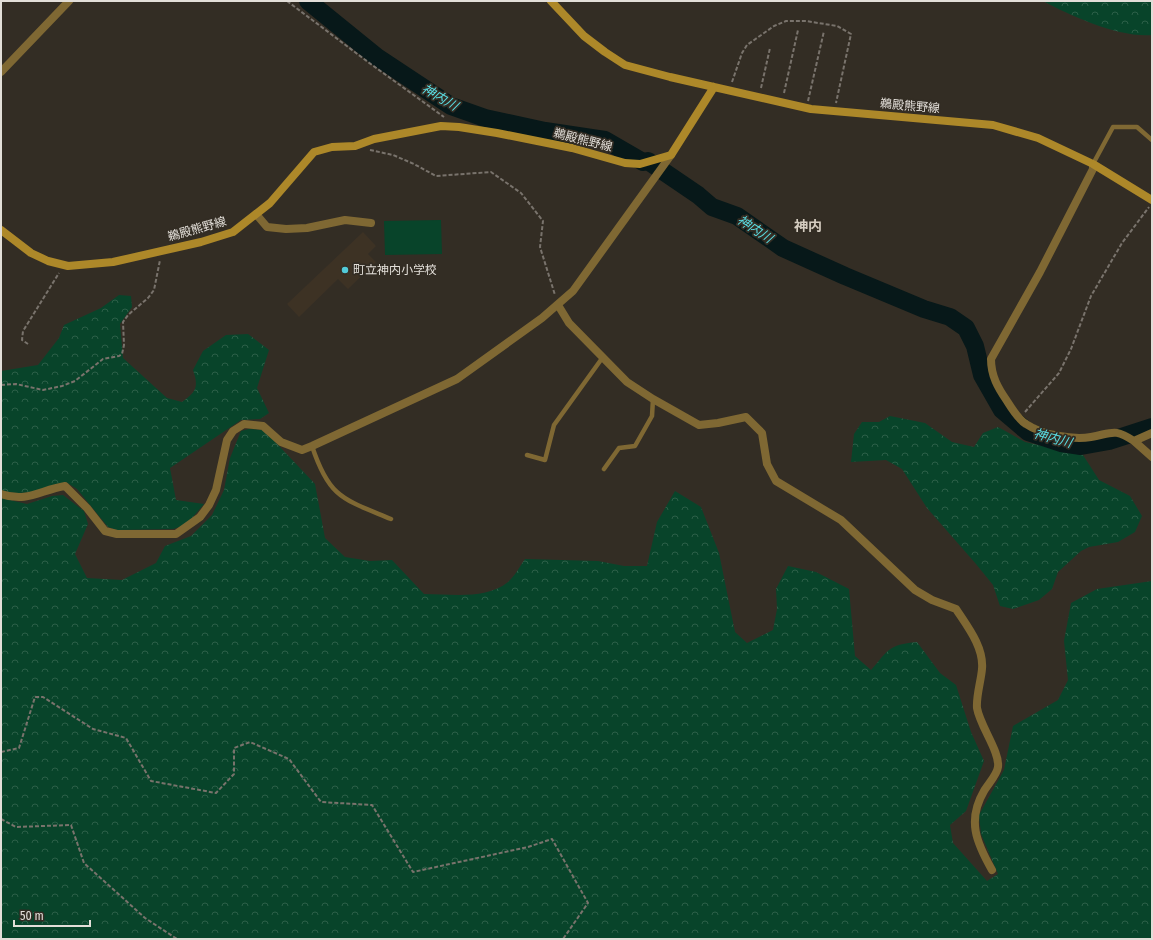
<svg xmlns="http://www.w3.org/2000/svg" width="1153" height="940" viewBox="0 0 1153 940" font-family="'Fira Sans Condensed','Noto Sans JP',sans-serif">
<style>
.built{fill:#3d3224}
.forest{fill:url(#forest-crowns)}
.pitch{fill:#08442a}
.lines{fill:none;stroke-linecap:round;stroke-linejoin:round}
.river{stroke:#071819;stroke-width:18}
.path{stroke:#79736c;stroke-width:2;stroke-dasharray:4 2;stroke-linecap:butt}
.lane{stroke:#7f6833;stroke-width:4.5}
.street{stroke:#7f6833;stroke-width:8}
.secondary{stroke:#ad8829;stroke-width:8}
.poi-dot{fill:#52cbd9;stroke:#332d24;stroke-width:1.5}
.labels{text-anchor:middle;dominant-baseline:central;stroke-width:3.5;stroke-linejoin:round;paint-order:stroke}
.street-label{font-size:12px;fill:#e2ded8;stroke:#332d24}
.poi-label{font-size:12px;fill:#e2ded8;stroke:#332d24;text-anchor:start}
.water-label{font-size:13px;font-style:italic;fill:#59dce2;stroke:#332d24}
.quarter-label{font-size:14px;font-weight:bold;fill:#d4ccc0;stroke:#332d24}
</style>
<defs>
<pattern id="forest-crowns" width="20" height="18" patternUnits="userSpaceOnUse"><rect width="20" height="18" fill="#08442a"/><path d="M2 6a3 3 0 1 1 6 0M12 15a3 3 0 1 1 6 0" fill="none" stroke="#2c5f48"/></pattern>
</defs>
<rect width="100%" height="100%" fill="#332d24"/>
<path class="built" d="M363,232L376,246L368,254L376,262L348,289L338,279L299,317L287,304Z"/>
<path class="forest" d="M1043,1H1152V35C1120,38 1071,16 1043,1Z
M119,295L131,296L132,307L120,324L123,358L167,398L182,402C196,392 199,387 193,370L203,351L226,335L248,334L269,350L257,388L269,413L260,419L241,420L170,468L176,500L204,504L186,525L173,529L117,530L108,527L77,489L66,482C45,488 23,498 1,490V371L38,365L59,338L64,325L101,308Z
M890,416L925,423L952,442L974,447L983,433L998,427L1025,442L1083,455L1099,480L1130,496L1142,516L1135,532L1118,542L1089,547L1081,551L1058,572L1052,589L1039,600L1013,609L1000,606L993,585L976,564L927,508L902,469L886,460L851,462L854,434L862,422H879Z
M249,429L264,430L315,484L325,538L345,557L370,561L392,560L424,594C451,594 486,600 508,582C515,576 520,566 525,559L598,561L624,566H647L657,522L675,491L701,507L719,553L735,632L747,643L773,630L777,609L776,589L788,566L816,572L849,589L855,656L871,670C889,650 887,645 917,642L940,673L956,685L971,732L984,761L966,811L950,825L953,843L987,881L998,874L981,834L979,815L1004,770L1013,726L1058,700L1068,680L1064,641L1071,603L1097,589L1152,581V939H1V498L27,504L52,496L63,495L84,511L88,524L75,554L87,578L122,580L156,563L165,546L191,536L212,515L224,490L230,458L241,431Z"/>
<path class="pitch" d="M441,220L442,254L385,255L384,221Z"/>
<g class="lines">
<path class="river" d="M308,1L377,57L451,106L485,118L545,131L605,140L643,162L648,161L698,195L712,207L737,216L783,248L845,276L924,309L950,317L966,328L975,346L982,375L1002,410L1028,432L1061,443L1081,446L1109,441L1152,427"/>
<path class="path" d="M287,1L368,62L444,117
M732,82L742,53L747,45L774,26L786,21H806L837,26L851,34L836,103
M761,88L770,48
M784,93L798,30
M808,101L824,31
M370,150L393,155L414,164L436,176L491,172L521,193L543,221L540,247L555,295
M28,344L22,340L23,331L59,273
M1,385L16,384L43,390L62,386L75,381L103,359L119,356L122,354L124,345L123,322L128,315L148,298L154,290L160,260
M1025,412L1059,373L1071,349L1091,296L1122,243L1149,207
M1,752L19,748L35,697H43L93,729L126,738L151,781L216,793L234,774V748L250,742L289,759L321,802L372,805L413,872L528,847L552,839L588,903L563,939
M1,819L16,827L71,825L84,863L145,918L177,939"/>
<path class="lane" d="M1093,164L1113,127H1137L1152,140
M312,446C329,498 343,499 391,519
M527,455L545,460L554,425L603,357
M604,469L619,448L635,446L652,416L653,399"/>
<path class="street" d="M1,72L69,1
M1093,164V169L1040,272L991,359C991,376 998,388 1007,401C1012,409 1018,419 1026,424C1042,435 1073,440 1091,437C1113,433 1114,428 1134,441L1152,433
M256,214L267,227L286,229L307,228L345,220L371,223
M558,305L569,323L627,382L653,399L699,425L718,423L746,417L762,433L767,464L776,481L841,520L915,590L932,600L956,609C967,626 984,647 982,669C981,681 976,696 977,708C980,726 1000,752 998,767C997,775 988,784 984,791C967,820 976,842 992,870
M1134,441L1152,457
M1,494C28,503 40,490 65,486L87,508L105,531L117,534H176L200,517L209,505L216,490L227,440L233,431L244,424L263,426L281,442L302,450L312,446L457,379L542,318L573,291L671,155"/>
<path class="secondary" d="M551,1L584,36L605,52L625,65L670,77L811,109L993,125L1038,138L1093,164L1152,200
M1,230L31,253L48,261L68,266L113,262L201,242L233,232L256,214L270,203L314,152L332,147L355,146L374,139L441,126L459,127L497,133L572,148L625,163L640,164L671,155L714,87"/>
</g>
<circle class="poi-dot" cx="345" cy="270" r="4"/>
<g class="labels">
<g class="street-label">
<text transform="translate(910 106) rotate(5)">鵜殿熊野線</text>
<text transform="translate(583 140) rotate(14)">鵜殿熊野線</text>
<text transform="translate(197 229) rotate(-16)">鵜殿熊野線</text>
</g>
<g class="poi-label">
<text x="353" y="270">町立神内小学校</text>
</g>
<g class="water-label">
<text transform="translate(440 97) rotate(30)">神内川</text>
<text transform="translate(755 229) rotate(33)">神内川</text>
<text transform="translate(1053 438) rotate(15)">神内川</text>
</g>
<g class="quarter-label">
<text x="808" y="226">神内</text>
</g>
</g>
<rect width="1153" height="940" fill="none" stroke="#e2ded8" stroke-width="4"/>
<path d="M14 920v6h76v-6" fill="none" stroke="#e2ded8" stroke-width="2"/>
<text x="20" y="920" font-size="12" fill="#e2ded8" stroke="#332d24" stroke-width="3" paint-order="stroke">50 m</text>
</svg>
